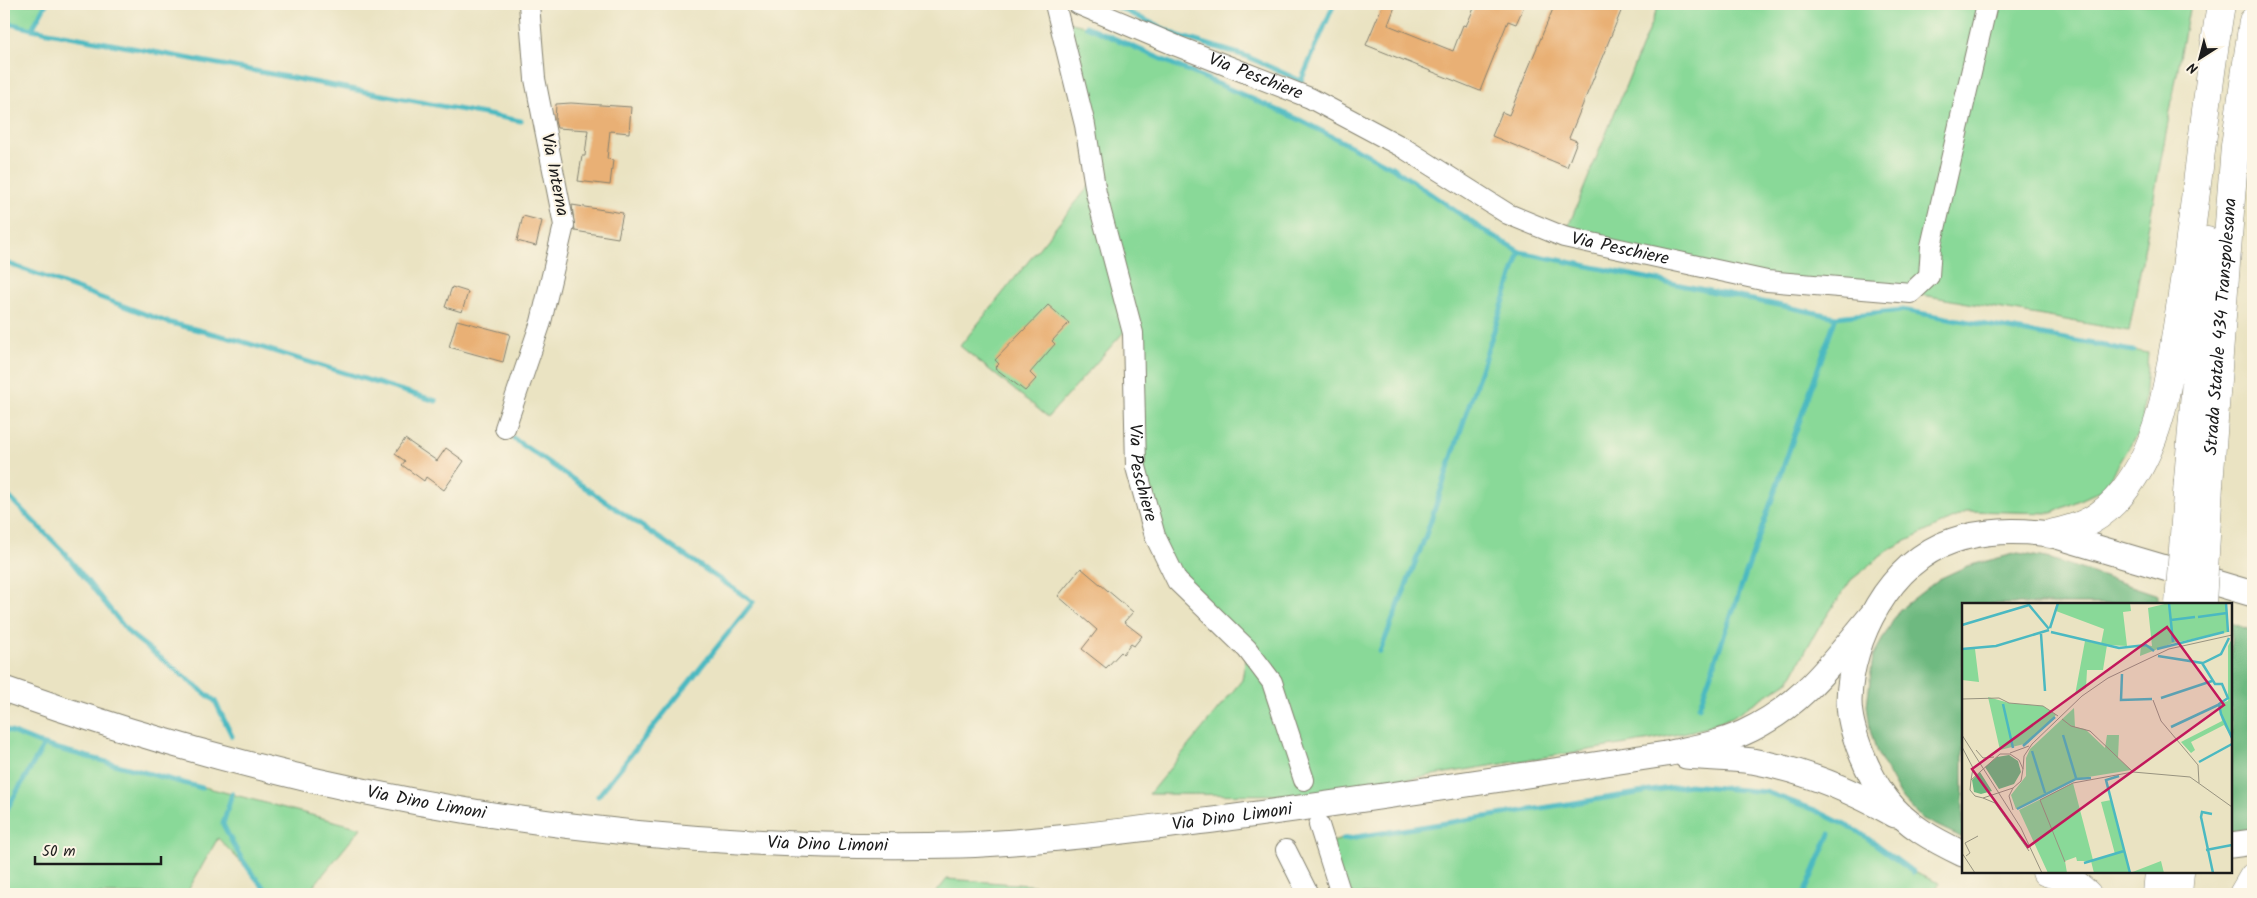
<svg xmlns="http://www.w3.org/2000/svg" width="2257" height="898" viewBox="0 0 2257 898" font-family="Kalam,sans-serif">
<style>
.green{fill:#89d998;stroke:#527a5a}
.forest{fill:#6eb980;stroke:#456a4e}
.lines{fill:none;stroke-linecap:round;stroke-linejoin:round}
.stream{stroke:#4bb9c1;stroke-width:5}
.building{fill:#e9b074}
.minor-casing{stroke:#83806f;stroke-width:22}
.major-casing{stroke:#83806f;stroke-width:27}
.highway-casing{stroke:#83806f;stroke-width:29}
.minor{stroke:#fff;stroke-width:20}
.major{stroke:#fff;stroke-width:25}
.highway{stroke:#fff;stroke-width:28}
.highway-bridge-casing{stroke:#83806f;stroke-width:29;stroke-linecap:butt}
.highway-bridge{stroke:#fff;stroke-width:28}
.labels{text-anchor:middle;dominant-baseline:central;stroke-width:4;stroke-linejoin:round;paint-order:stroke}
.street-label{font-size:18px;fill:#1c1c1c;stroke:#fcf5e5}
.inset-river{fill:none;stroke:#4bb9c1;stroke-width:2.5}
.inset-road{fill:none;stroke:#989380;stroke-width:1}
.view{fill:#c2185b;fill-opacity:0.15;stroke:#c2185b;stroke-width:2.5}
.inset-edge{fill:none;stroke:#1c1c1c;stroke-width:2.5}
</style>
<rect width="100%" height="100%" fill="#fcf5e5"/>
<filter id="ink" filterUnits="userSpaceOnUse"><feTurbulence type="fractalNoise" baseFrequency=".02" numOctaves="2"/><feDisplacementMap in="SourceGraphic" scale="10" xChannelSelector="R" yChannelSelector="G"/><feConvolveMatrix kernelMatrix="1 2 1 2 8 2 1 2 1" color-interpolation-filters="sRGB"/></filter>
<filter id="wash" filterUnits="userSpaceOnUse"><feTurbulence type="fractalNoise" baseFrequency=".0096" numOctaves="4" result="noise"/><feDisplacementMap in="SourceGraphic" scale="20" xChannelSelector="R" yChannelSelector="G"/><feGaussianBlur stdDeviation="1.12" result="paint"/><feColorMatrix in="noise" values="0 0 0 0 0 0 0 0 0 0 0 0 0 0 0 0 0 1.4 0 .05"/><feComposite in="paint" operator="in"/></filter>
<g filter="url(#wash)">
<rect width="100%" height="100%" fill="#eae3c2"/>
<path class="green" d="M4,4H46L32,29L4,22Z
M1659,4H2190L2129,331L1911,293L1767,281L1564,237Z
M1061,21L1086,26L1298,119L1392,167L1483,230L1520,252L1836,317L1902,310L2148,353L2142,426L2104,489L2052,513L1968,511L1890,549L1851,580L1816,632L1789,681L1732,717L1705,728L1651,740L1309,795L1149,794L1242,680L1247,649L1177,581L1136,467L1130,325L1048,417L960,346L1094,180Z
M4,729L44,745L361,828L307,894H271L218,838L186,894H4Z
M1689,785L1766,792L1815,810L1859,832L1913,872L1939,883L1934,894H1341L1324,844L1343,839Z
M947,879L1069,888L1063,894H935Z"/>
<path class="forest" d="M2018,553L2051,559L2158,595V604H1963V838L1921,818L1902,798L1877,753L1870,729L1867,705L1873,656L1899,610L1939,579L1967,566Z
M2231,623L2253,631V832L2231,833Z"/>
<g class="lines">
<path class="stream" d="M1111,4L1179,36L1246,56L1301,81L1334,4
M4,22L32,29L46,4
M1086,26L1298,119L1392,167L1483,230L1520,252L1836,317L1902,310L2133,351
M32,29L521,121
M4,262L167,322L234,339L436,401
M514,439L753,602L598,796
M4,492L64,552L129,633L215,701L232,736
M1380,652L1426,535L1520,252
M1699,707L1836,317
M4,729L44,745L202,788
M232,794L223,824C235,850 250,875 271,894
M4,814L44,745
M1343,839L1689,785L1766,792L1815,810L1859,832L1913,872
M1804,894L1830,834"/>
</g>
<g id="blocks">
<path class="building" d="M1383,4H1396L1388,25L1453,51L1463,25L1466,26L1476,4H1525L1516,24L1508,21L1480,91L1366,45Z
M1555,4H1624L1569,138L1577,141L1567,167L1492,136L1502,112L1509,115Z
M571,103L631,107L629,133L610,131L607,159L613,160L610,185L578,181L582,156H585L588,130L557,128L555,121L556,104Z
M572,205L623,213L618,238L575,231Z
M523,216L542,221L536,246L517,241Z
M452,287L468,292L462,312L445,307Z
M1048,305L1069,323L1052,341L1055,344L1030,373L1036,379L1025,391L995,368L999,364L995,360Z
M457,320L510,334L503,362L449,347Z
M405,439L437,461L446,448L464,461L444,490L426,477L424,481L402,465L405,461L395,454Z
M1081,568L1133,612L1124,622L1142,636L1134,646L1131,644L1123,654L1121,652L1106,668L1082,649L1097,630L1058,596Z"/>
</g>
</g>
<g filter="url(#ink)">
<use href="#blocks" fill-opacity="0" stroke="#83806f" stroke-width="1"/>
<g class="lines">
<defs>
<g id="minor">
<path id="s1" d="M1055,4L1085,125L1096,193L1133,333L1136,467L1155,536L1177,581L1247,649L1272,682L1304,780"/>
<path id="s2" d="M1078,4L1177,46L1310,98L1402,147L1508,214L1564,237L1767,281L1911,293L1929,276L1931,246L1987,4"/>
<path d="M505,428L541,322L564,225L535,79L529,4"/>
<path d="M1319,825L1341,894"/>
<path d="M1286,850L1308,894"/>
</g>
<g id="major">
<path id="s3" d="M4,689C316,801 628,853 960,845C1045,842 1129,830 1213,820C1364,800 1515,777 1666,754C1692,748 1719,744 1743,733C1801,707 1832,663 1871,616"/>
<path d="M1686,756C1708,758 1730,758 1752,761C1802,770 1851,790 1895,815"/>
<path d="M2231,845L2253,842"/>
<path d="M1963,854C1934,840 1907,826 1887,800C1869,777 1849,731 1849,701C1850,639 1890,562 1952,541C1984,530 2016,530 2050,534L2253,594"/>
</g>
<g id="highway">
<path d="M2188,480L2207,241"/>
<path id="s4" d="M2209,485L2235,146L2253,21"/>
<path d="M2050,534C2083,527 2101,519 2123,492C2163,442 2169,375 2179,314C2196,211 2204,107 2221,4"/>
<path d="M2046,872L2071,880L2087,894"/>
<path d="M2157,894L2159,872"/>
<path d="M2178,894L2180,872"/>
<path d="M2243,894L2253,877"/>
</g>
</defs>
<use href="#minor" class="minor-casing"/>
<use href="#major" class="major-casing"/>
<use href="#highway" class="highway-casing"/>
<use href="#minor" class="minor"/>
<use href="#major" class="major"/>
<use href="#highway" class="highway"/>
<defs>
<path id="highway-bridge" d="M2179,604L2188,480
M2202,604L2209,485"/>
</defs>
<use href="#highway-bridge" class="highway-bridge-casing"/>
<use href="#highway-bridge" class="highway-bridge"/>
</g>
</g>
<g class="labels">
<g class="street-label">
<text stroke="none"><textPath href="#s2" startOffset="192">Via Peschiere</textPath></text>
<text transform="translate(554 175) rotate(79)">Via Interna</text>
<text stroke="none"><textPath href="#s2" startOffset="598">Via Peschiere</textPath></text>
<text stroke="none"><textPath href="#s4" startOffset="159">Strada Statale 434 Transpolesana</textPath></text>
<text stroke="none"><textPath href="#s1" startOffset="479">Via Peschiere</textPath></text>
<text stroke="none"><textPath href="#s3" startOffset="438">Via Dino Limoni</textPath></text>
<text stroke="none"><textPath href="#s3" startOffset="1248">Via Dino Limoni</textPath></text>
<text stroke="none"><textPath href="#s3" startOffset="842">Via Dino Limoni</textPath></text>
</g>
</g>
<g transform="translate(1962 603)">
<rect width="270" height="270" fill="#eae3c2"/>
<path d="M96,0H168L169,8L161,9L165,43L145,42L141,67H125L124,85L113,92L123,38L139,41L142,26L94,8ZM207,0H264L266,29L211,40L178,53L179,41L190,43L186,5ZM270,36V135L262,122L229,139L233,147L229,150L219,139L260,118L257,101L266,98V43ZM0,46H13L17,79L0,77ZM26,94L47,100L81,103L94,112L66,140L38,147ZM112,105L113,124L123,126L143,145L145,132H157L156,155L169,167L114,176L54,206L49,192L64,173V155L68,146ZM111,180L131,257L153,251L139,199L149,197L168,270L199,258L202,270H132L129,258H115L114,254L103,258L105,270H86L57,207Z" fill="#89d998"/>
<path d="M47,152L56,158L59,169L52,181L37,186L23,164L35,154ZM18,169L30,188L19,191L12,189L10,177Z" fill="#6eb980"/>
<path class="inset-river" d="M207,0L211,39M264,0L266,29M236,14L265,10M209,17L233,14M0,22L67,2L87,26M88,25L96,0M89,29L157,45L184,42L192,48M79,31L83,88M0,46L34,43L87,27M195,46L262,29M196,53L240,60L253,81H260L266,95L257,101L259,111L270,135M241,60L259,51L267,35M160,71L159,97L190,96M199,95L250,78M41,101L51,145M209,124L256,102M101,132L114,175M61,143L93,114M70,148L83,190M237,159L270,141M157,173L144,177L168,270M55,206L114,176L129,175M250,211L240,209L239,214L251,270M244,247L270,242M122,260L162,248"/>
<path class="inset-road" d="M0,96L37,95L47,100L81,103L96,113M191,97L199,118L236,162L237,180M100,116L109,123L128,128L171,169L228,174L270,204M0,132L59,225L80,270M0,144L11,165L9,177M14,147L21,155L32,154M48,150L67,143M38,151H48L57,157L61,166L59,178L51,185L21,195L13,193L8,187L9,177ZM61,166L62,153L70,141L120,93L146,75L207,46L270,32M51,185L47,193L51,207M21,195L33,200L67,248M0,250L13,270M4,253L8,250L3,240L16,233M103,259L78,197L111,180L171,169"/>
<path class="view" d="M205,24L262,102L66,244L10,166Z"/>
<rect width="270" height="270" class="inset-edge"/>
</g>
<rect width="2257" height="898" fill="none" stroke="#fcf5e5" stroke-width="20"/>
<g transform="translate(2200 58) rotate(216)" stroke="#fcf5e5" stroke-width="4" paint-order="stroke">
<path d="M0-4L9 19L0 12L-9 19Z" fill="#1c1c1c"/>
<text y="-8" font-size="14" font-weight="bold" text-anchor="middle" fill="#1c1c1c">N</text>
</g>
<path d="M35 856v8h126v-8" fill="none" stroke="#1c1c1c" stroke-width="2.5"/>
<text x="42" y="856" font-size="15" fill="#1c1c1c" stroke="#fcf5e5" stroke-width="4" paint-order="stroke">50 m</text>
</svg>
